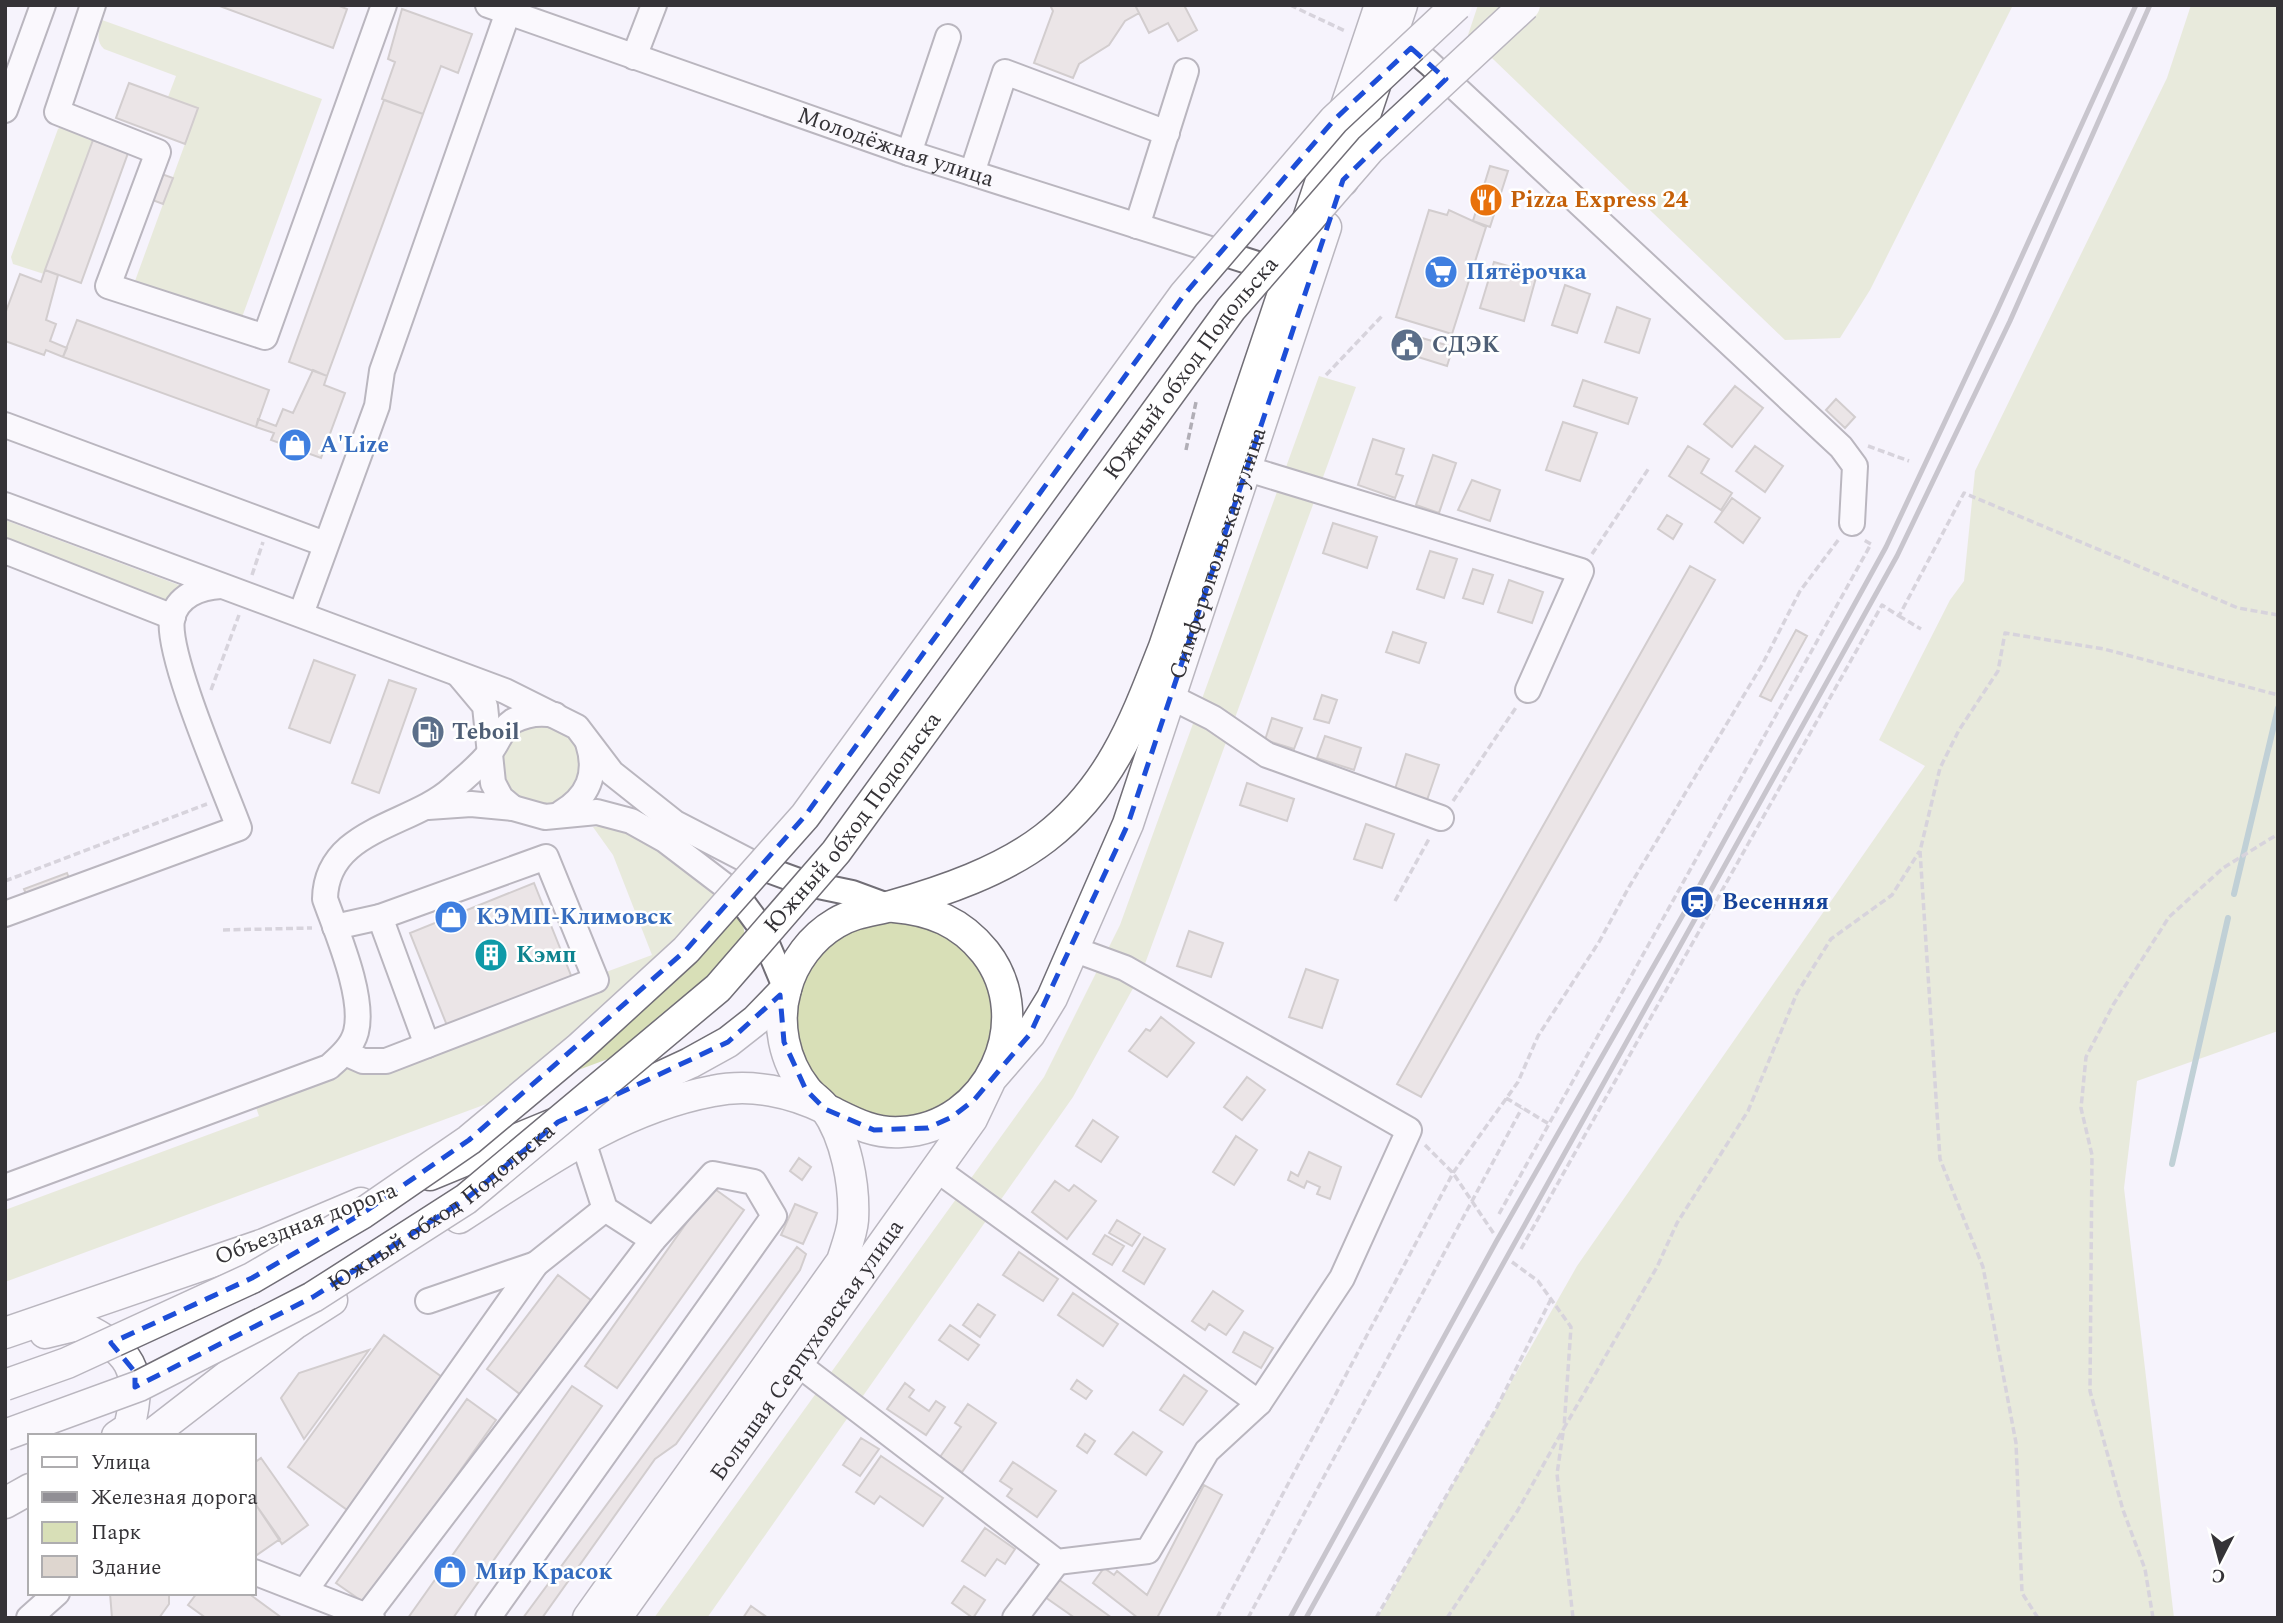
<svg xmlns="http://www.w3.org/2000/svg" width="2283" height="1623" viewBox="0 0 2283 1623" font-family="Spectral,serif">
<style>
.green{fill:#d8dfb7}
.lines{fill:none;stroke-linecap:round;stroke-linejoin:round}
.stream{stroke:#7fa6a8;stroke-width:6}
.building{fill:#ded6cf;stroke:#a79f98;stroke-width:2}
.minor-casing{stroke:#716e76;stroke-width:28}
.major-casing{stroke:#716e76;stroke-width:33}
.path{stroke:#b1aeb6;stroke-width:3.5;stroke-dasharray:7 3.5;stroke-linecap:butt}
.minor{stroke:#fff;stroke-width:24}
.major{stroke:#fff;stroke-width:30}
.rail{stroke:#918f95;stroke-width:5}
.major-bridge-casing{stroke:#716e76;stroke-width:33;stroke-linecap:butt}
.major-bridge{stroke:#fff;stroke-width:30}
.marked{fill:none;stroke:#1d4ed8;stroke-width:5;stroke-dasharray:14 9;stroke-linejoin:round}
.labels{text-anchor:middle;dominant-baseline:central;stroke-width:5;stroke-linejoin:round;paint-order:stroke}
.street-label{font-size:23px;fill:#353337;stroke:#fff}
.food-label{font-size:23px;font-weight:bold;fill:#c56008;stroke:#fff;text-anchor:start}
.shop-label{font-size:23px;font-weight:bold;fill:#366cbe;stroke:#fff;text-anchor:start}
.service-label{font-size:23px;font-weight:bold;fill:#4e5e75;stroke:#fff;text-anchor:start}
.transit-label{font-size:23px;font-weight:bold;fill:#164399;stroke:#fff;text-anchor:start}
.culture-label{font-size:23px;font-weight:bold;fill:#0d838f;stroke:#fff;text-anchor:start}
</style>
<rect width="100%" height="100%" fill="#f6f3fc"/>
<path class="green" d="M1478,5H2013L1870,290L1840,338L1785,340L1468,35Z
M2191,5H2278V1031L2137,1081L2124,1188L2174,1618H1377L1577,1266L1925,766L1879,740L1950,600L1964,581L1975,471L2167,78Z
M102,20L322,99L241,320L135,281L198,108L168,97L176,76L104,49C95,40 99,31 102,20Z
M62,126L88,133L87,139L93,140L44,274L13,264L11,257L58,129Z
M1319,376L1356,387L1142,972L1073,1097L707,1618H654L1044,1077L1120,925Z
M5,520L187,588L166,604L5,541Z
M538,718L577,735L586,779L551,810L507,796C493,743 491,747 538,718Z
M607,825L649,837L741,911L745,937L718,1008L697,1026L5,1282V1210L259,1116L252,1096L384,1054L652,955L613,855L593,827Z
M797 1019a98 98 0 1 1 196 0a98 98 0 1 1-196 0Z"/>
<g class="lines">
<path class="stream" d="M2234,894L2278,708
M2172,1164L2228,918"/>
</g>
<path class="building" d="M217,5H337L347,9L333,48Z
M1050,5H1135L1139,13L1125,21L1109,45L1079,64L1073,78L1034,63L1053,11Z
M1135,5H1184L1197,30L1178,41L1168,23L1149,33Z
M402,9L472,34L458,73L441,66L423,114L382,99L395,62L388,59Z
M129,83L198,108L185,144L116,118Z
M384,100L423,114L327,376L289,362Z
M93,140L128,153L81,283L45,270Z
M1490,166L1508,171L1490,227L1473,221Z
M156,172L173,178L163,204L147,198Z
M1429,210L1447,215L1449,210L1486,227L1452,334L1396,317Z
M1494,262L1537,274L1524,321L1480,308Z
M45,270L58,275L46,320L56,324L50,341L67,348L63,357L46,350L44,355L5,341V314L20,274L41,282Z
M1565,285L1590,294L1577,333L1552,325Z
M1617,307L1650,319L1639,353L1605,342Z
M77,320L269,390L256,427L63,357Z
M1408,334L1453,347L1447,366L1402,352Z
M313,370L327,376L324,385L345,393L321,458L271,440L274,433L256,427L258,419L276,426L283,409L293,413Z
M1583,380L1637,398L1628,424L1574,406Z
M1735,386L1763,408L1732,447L1704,424Z
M1836,399L1855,417L1845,428L1826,410Z
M1563,422L1597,433L1580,481L1546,470Z
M1373,439L1404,449L1396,474L1403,476L1395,498L1358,485Z
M1688,446L1709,459L1701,473L1732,493L1721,510L1669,476Z
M1755,446L1783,466L1765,492L1736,471Z
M1433,455L1456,463L1439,513L1416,505Z
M1472,480L1500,490L1490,521L1458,510Z
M1732,498L1760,518L1743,543L1715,522Z
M1667,515L1682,524L1673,539L1658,529Z
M1333,523L1377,537L1367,568L1323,553Z
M1430,551L1457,559L1444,598L1417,589Z
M1690,566L1715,580L1421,1097L1397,1084Z
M1473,569L1493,575L1483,604L1463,598Z
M1509,580L1543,592L1532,623L1498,612Z
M1796,630L1807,636L1771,701L1760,696Z
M1393,632L1426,643L1419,663L1386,652Z
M314,660L355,675L330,743L289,728Z
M389,680L416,689L379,793L352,783Z
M1322,695L1337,700L1329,723L1314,719Z
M1272,718L1302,728L1294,749L1265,740Z
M1325,736L1361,748L1354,770L1317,758Z
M1406,754L1439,765L1427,800L1395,789Z
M1247,783L1294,799L1287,821L1240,805Z
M1366,824L1394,834L1382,868L1354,859Z
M67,873L72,886L29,901L24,889Z
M534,883L572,978L448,1028L410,933Z
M1189,931L1223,943L1211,977L1177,966Z
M1306,969L1338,980L1322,1028L1289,1017Z
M1161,1017L1194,1043L1167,1077L1129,1051L1146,1029L1150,1031Z
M1247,1077L1265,1090L1242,1120L1224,1107Z
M1093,1120L1118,1137L1101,1162L1076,1146Z
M1236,1136L1257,1150L1234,1185L1213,1172Z
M1309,1152L1341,1167L1330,1199L1317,1194L1320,1187L1307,1181L1304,1188L1288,1180L1291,1172L1298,1176Z
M799,1158L811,1167L802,1180L790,1171Z
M1055,1181L1069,1191L1074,1185L1096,1201L1067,1239L1032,1212Z
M712,1187L744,1210L617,1388L585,1366Z
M795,1204L817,1213L803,1244L781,1235Z
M1117,1220L1140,1234L1132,1246L1109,1233Z
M1105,1235L1124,1246L1112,1265L1093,1254Z
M1144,1237L1165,1249L1144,1284L1123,1271Z
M797,1247L806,1254L800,1270L676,1444L655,1459L542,1618H523Z
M1019,1252L1058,1279L1043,1301L1003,1275Z
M558,1275L592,1301L521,1395L487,1369Z
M1213,1291L1243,1311L1226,1335L1209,1324L1205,1330L1192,1321Z
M1073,1293L1118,1324L1103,1346L1058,1315Z
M978,1304L995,1315L980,1337L963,1325Z
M950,1325L979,1345L968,1360L939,1340Z
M1244,1332L1273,1348L1261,1368L1233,1352Z
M384,1335L446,1380L350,1512L288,1467Z
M369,1350L304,1439L281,1398L299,1373Z
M1184,1375L1207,1391L1183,1425L1160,1410Z
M1077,1380L1092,1391L1086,1399L1071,1389Z
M905,1383L914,1390L909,1397L929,1411L936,1401L945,1407L926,1435L887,1409Z
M572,1386L602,1406L453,1618H408Z
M467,1399L496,1420L366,1604L336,1583Z
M968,1404L996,1423L962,1472L940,1457L961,1427L955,1423Z
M1133,1432L1162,1452L1146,1475L1115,1454Z
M1085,1434L1095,1441L1087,1453L1077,1446Z
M861,1438L879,1449L860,1476L843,1465Z
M881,1456L943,1498L923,1526L880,1496L874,1504L856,1492Z
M261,1458L308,1525L282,1544L254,1502V1463Z
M1013,1462L1056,1491L1037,1517L1007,1496L1012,1489L1000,1481Z
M1204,1485L1222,1495L1157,1618H1138L1093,1583L1104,1568L1114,1575L1117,1571L1147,1595Z
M254,1502L280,1539L254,1557Z
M985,1528L1015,1549L1005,1564L997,1559L985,1576L962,1561Z
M1058,1579L1112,1618H1075L1045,1597Z
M964,1586L985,1600L973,1618L952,1603Z
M110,1593H169V1604L159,1618H112Z
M197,1593H248L282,1618H206L188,1605Z
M751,1606L768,1618H743Z"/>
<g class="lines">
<defs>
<g id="minor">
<path d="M93,5L57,112L158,152L108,286L265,337L384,5"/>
<path id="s1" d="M488,5L909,153L1282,272"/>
<path d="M1394,42L1410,47L1429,63L1841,447L1855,466L1852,523"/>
<path d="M634,57L654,5"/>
<path d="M5,110L43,5"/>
<path d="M909,153L948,37"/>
<path d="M972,173L1005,72L1167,133"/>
<path d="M1137,226L1186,71"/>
<path d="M5,425L325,544"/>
<path d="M1248,469L1581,571L1528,690"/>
<path d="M5,505L505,691L577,727L612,773L675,823L760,867L804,883L852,893L890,907"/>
<path d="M5,551L173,617"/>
<path d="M301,614L377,406L382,371L508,12"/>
<path d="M459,675L485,706L493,783L501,798L513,808"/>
<path d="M1171,697L1213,718L1267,755L1441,818"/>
<path d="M428,807L471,804L513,808L545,817L597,812L631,821L665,840L737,895L759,925L786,989"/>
<path d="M561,813C588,797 598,774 588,743"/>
<path d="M5,914L239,828C224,787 166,655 172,619C177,596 200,587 221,586"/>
<path d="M380,917L427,1045"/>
<path d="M335,927L380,917L546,857L596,980L386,1061H363L345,1053"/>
<path d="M936,1169L1259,1403"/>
<path d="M5,1187L329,1067C340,1057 352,1047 356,1032C365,997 337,933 325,899C326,829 411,826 452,789C465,777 481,765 491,751C499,741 501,729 513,721C526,714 540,712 555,715"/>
<path d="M428,1301L536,1264"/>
<path d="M798,1364L1057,1562L1148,1551L1207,1451L1259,1403L1342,1278L1409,1130L1125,968L1073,949"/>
<path d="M254,1572L372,1618"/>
<path d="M305,1591L536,1264L605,1209"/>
<path d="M29,1618L57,1593"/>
<path d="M365,1618L653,1240L605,1209L582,1138"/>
<path d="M488,1618L774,1216L754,1182L713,1174L653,1240"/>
<path d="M1015,1618L1057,1562"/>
</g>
<g id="major">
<path d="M1343,181L1402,5"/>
<path d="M430,1175L602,1104L690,1063L728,1042L756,1020L786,989"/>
<path d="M459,1218C540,1166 617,1109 713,1091C751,1083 792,1092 826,1109C851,1121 872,1134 901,1132C988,1128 1039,1021 985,952C961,922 931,910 894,907"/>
<path d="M5,1333L264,1244L361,1203"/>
<path d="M45,1333L78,1325C131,1351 144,1368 129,1428L117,1436"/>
<path d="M150,1436L296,1323L332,1300"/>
<path d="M5,1503L30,1489"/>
<path d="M588,1618L842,1261C846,1248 852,1233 853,1220C855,1185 846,1137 825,1108C820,1101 811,1096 806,1089C784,1061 776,1023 786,989C793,962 812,937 836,923C854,912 872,911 891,906C944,891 1002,871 1045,838C1111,787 1135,721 1164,647L1380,5"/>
<path id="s2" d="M616,1618L972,1119L991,1079L1030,1034L1052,998L1128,824L1326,227"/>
</g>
</defs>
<use href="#minor" class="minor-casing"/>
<use href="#major" class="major-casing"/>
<path class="path" d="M1290,5L1345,31
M1326,375L1382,316
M1868,446L1909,461
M1186,450L1196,402
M1592,554L1649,468
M252,575L263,542
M1899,616L1921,629
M211,690L239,615
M1453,801L1517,706
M5,881L207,804
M1395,901L1430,837
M223,930L312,928
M1506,1098L1549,1124
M1425,1145L1453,1173L1494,1234
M1499,1214L1871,544L1864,540
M1521,1249L1882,605L1899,616L1964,493L2238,608L2278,615
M1512,1262L1538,1281L1571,1327L1564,1428L1657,1267L1677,1223L1748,1111L1797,993L1831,939L1892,895L1919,852
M1563,1433L1557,1474L1573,1618
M1217,1618L1453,1173L1518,1082L1538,1036L1599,942L1629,887L1762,665L1800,591L1839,539
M1248,1618L1522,1108
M1376,1618L1495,1411L1552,1297
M1447,1618L1518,1510L1564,1428
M2038,1618L2022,1593L2016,1443L1983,1267L1940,1159L1920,851L1940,768L1959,730L1998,671L2005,633L2104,649L2278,695
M2153,1618L2145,1569L2123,1510L2090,1391L2092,1155L2081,1108L2086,1057L2113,1005L2169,917L2223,868L2278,834"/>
<use href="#minor" class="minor"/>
<use href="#major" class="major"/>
<path class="rail" d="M1290,1618L1496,1242L1696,892L1886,547L1996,313L2136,5
M1306,1618L1897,556L2010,321L2150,5"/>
<defs>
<g id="major-bridge">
<path d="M5,1385L67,1363L252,1278L363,1213L469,1140L579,1048L686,950L805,816L1184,295L1334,120L1457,5"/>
<path id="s3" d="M5,1435L139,1386L313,1297L466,1199L718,988L836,852L1231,309L1370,149L1525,5"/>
</g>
</defs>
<use href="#major-bridge" class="major-bridge-casing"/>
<use href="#major-bridge" class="major-bridge"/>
</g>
<path d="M0 0H2283V1623H0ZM1411,48L1446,79L1343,180L1128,824L1030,1034L974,1100L952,1117L928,1128L874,1130L825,1109L806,1090L784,1042L780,995L728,1042L558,1122L466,1199L313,1297L135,1387V1372L111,1343L252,1278L363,1213L469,1140L686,950L805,816L1184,295L1334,120Z" fill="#f6f3fc" fill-opacity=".55" fill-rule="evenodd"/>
<path class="marked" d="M1411,48L1446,79L1343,180L1128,824L1030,1034L974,1100L952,1117L928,1128L874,1130L825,1109L806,1090L784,1042L780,995L728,1042L558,1122L466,1199L313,1297L135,1387V1372L111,1343L252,1278L363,1213L469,1140L686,950L805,816L1184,295L1334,120Z"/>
<defs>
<symbol id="restaurant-disc" viewBox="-11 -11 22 22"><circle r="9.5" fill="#e8710a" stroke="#fff"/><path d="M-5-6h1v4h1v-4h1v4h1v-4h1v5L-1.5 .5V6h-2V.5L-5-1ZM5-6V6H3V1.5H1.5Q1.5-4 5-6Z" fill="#fff"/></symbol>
<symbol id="supermarket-disc" viewBox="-11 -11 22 22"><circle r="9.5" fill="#3f7fe0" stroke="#fff"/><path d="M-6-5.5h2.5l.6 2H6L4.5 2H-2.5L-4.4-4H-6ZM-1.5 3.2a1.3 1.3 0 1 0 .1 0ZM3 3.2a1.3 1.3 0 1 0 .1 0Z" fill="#fff"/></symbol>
<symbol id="civic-disc" viewBox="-11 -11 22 22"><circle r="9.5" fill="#5c6f8a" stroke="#fff"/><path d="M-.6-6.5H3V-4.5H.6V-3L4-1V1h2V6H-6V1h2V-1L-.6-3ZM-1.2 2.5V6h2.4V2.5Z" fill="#fff"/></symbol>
<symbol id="shop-disc" viewBox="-11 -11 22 22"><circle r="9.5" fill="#3f7fe0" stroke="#fff"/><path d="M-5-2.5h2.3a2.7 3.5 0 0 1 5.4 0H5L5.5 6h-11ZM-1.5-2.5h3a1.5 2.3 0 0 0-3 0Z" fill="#fff"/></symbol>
<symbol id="fuel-disc" viewBox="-11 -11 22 22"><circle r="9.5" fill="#5c6f8a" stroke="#fff"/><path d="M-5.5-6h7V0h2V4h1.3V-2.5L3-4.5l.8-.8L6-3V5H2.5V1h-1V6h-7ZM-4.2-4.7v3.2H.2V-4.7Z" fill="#fff"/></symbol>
<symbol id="station-disc" viewBox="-11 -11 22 22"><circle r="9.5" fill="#1a4fb4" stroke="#fff"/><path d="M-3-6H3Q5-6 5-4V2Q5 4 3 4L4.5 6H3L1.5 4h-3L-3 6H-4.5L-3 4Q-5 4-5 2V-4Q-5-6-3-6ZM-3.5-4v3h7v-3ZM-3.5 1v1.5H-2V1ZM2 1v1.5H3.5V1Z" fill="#fff"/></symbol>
<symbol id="building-disc" viewBox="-11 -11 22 22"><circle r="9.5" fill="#0f9aa8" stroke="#fff"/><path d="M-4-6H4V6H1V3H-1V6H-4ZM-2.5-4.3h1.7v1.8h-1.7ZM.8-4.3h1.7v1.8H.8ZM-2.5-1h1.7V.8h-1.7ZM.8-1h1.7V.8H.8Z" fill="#fff"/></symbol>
</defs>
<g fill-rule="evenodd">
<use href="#restaurant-disc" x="1467" y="181" width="38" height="38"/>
<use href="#supermarket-disc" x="1422" y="253" width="38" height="38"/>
<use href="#civic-disc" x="1388" y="326" width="38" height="38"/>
<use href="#shop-disc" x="276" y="426" width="38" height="38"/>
<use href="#fuel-disc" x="409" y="713" width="38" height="38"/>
<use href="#station-disc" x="1678" y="883" width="38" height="38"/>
<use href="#shop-disc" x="432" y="898" width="38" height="38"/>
<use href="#building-disc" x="472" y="936" width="38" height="38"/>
<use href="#shop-disc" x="431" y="1553" width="38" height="38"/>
</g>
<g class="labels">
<g class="street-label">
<text stroke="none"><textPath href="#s1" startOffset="432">Молодёжная улица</textPath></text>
<text stroke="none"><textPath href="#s3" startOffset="1629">Южный обход Подольска</textPath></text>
<text stroke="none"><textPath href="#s2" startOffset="1234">Симферопольская улица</textPath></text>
<text stroke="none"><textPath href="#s3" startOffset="1062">Южный обход Подольска</textPath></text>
<text stroke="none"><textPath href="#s3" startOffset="495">Южный обход Подольска</textPath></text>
<text transform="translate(306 1224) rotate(-21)">Объездная дорога</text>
<text stroke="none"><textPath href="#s2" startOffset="329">Большая Серпуховская улица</textPath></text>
</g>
<g class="food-label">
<text x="1510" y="200">Pizza Express 24</text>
</g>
<g class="shop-label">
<text x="1466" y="272">Пятёрочка</text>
<text x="320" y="445">A'Lize</text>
<text x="476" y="917">КЭМП-Климовск</text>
<text x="475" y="1572">Мир Красок</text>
</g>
<g class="service-label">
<text x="1432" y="345">СДЭК</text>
<text x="452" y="732">Teboil</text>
</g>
<g class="transit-label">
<text x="1722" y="902">Весенняя</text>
</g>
<g class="culture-label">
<text x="516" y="955">Кэмп</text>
</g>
</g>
<rect width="2283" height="1623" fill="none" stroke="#353337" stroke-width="14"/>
<rect x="28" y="1434" width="228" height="161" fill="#ffffff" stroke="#aeadaf" stroke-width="2"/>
<rect x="42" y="1457" width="35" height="10" fill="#ffffff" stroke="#aeadaf" stroke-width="2"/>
<text x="91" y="1469" font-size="21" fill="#353337">Улица</text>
<rect x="42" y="1492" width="35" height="10" fill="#918f95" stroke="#aeadaf" stroke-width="2"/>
<text x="91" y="1504" font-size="21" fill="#353337">Железная дорога</text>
<rect x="42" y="1522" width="35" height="21" fill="#d8dfb7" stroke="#aeadaf" stroke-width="2"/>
<text x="91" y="1539" font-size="21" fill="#353337">Парк</text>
<rect x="42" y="1556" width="35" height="21" fill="#ded6cf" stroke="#aeadaf" stroke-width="2"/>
<text x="91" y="1574" font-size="21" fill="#353337">Здание</text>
<g transform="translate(2220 1560) rotate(186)" stroke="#ffffff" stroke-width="5" paint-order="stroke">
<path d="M0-5L12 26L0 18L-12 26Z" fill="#353337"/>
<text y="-10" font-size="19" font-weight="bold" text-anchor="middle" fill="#353337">С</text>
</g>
</svg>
